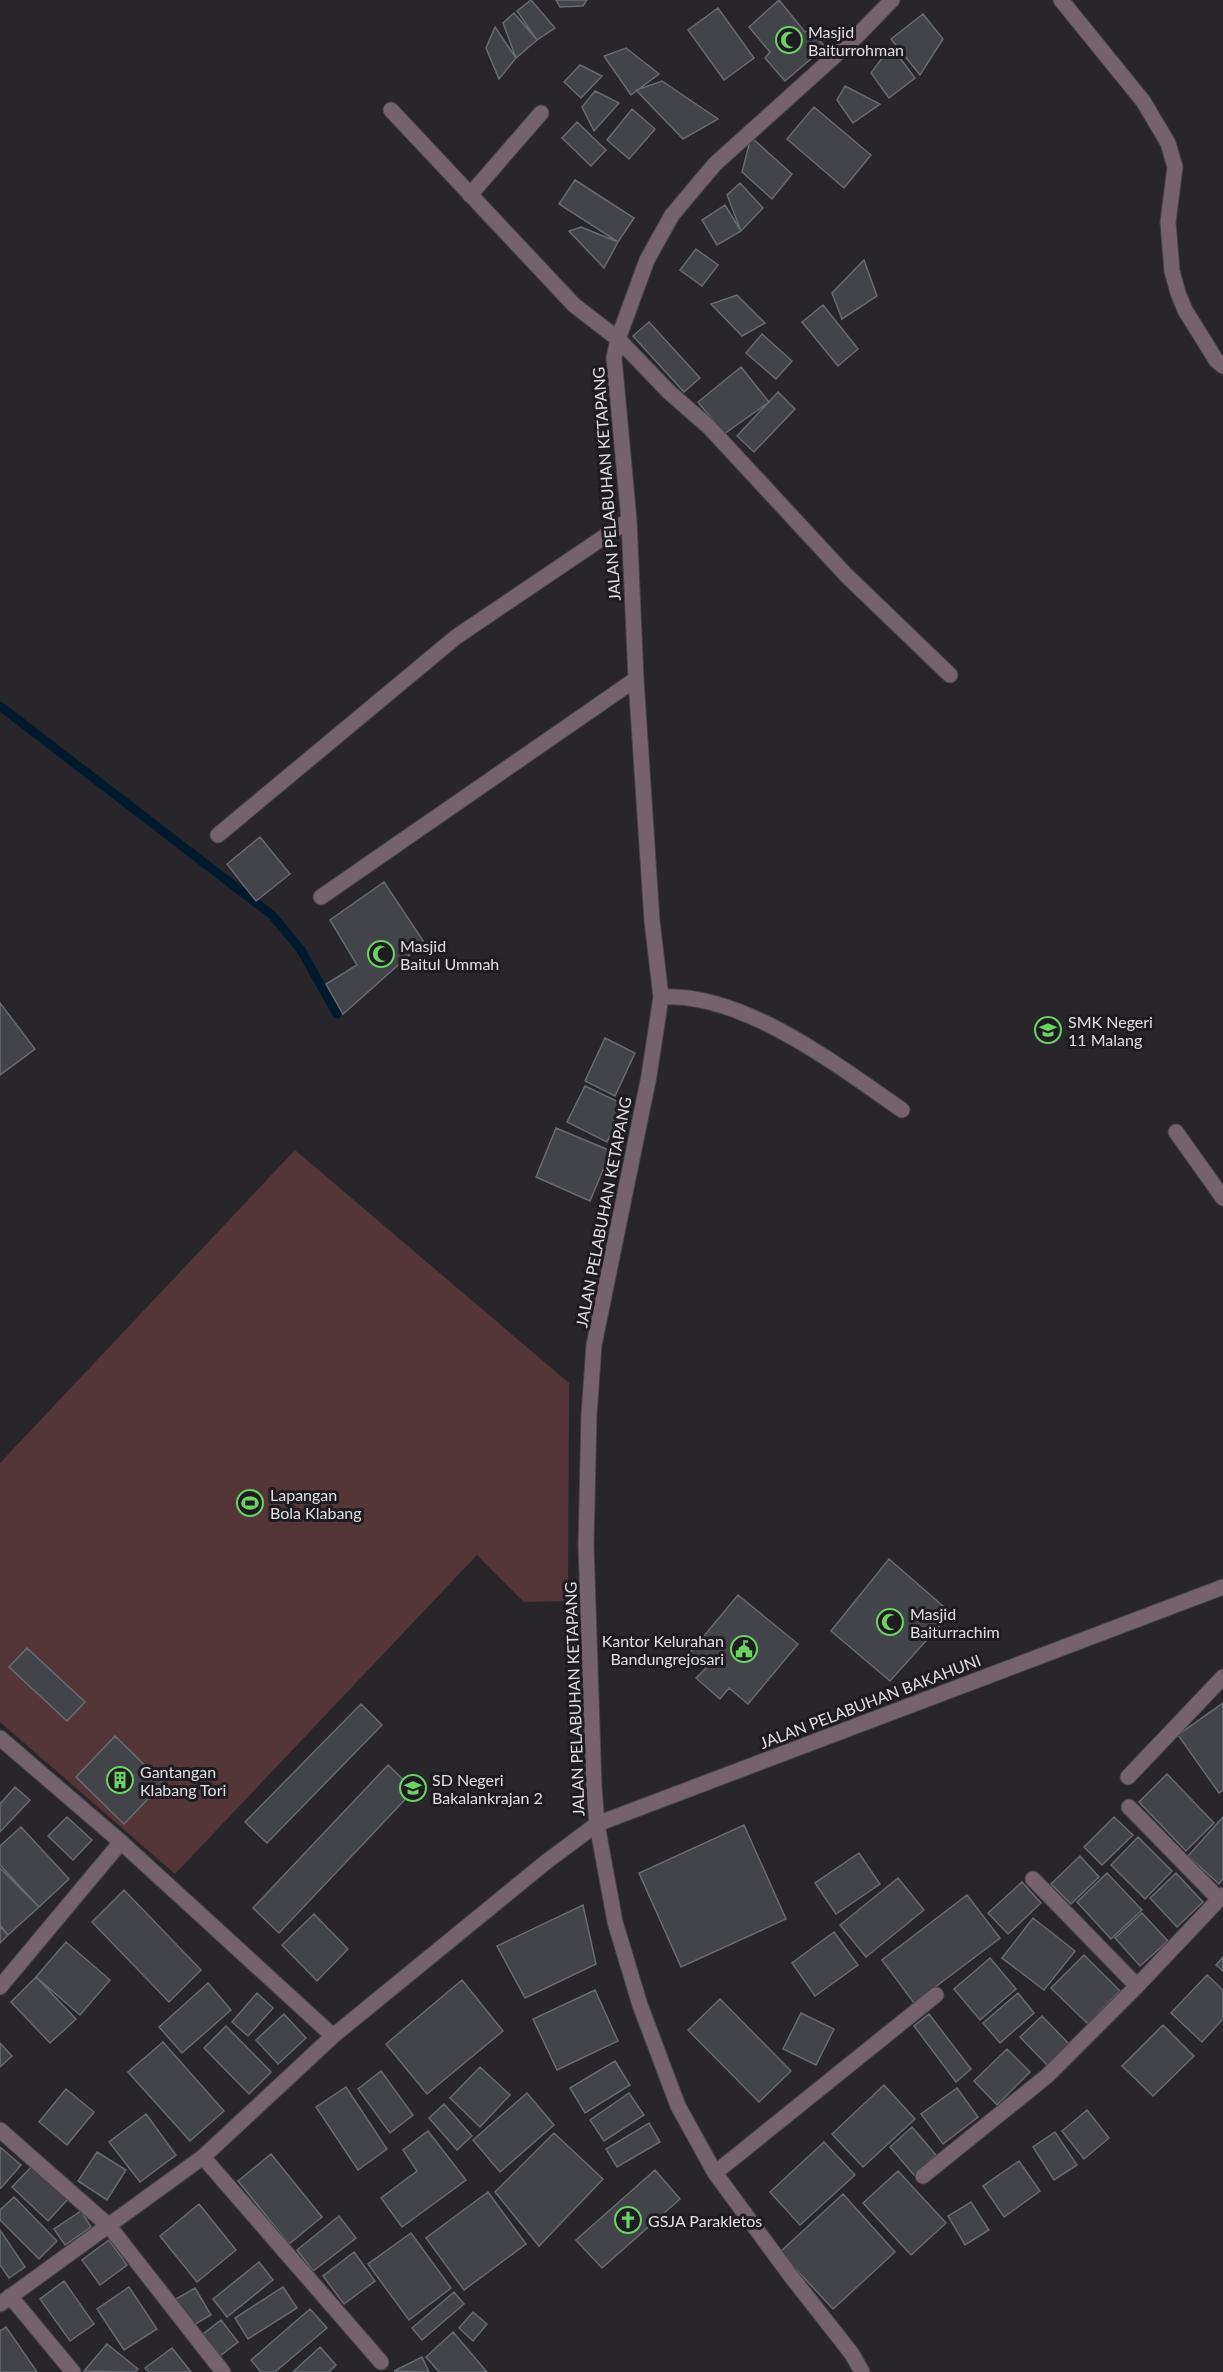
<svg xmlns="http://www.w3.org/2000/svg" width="1223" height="2372" viewBox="0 0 1223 2372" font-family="Lato,sans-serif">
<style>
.green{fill:#543639}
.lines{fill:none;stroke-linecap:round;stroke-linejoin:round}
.stream{stroke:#001a2d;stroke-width:9}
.building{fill:#42444a;stroke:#686a71;stroke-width:1.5}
.street-casing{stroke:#454348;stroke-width:17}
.street{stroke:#74626d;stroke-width:15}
.labels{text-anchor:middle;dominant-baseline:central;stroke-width:6;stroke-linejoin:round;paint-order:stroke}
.poi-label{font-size:16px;fill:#e0dee2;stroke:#1e1c21;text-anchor:start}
.street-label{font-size:16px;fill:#e0dee2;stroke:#1e1c21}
</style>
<rect width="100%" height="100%" fill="#28252b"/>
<path class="green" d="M295,1150L569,1383L568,1601L524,1602L477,1555L175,1874L0,1722V1463Z"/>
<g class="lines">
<path class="stream" d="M0,706L272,915L301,950L337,1014"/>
</g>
<path class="building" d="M531,0L555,28L537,40L517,11Z
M556,0H587L583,6L560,7Z
M779,0L805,32L810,29L825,47L785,81L765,58L770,52L749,27Z
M718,8L754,58L724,80L688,30Z
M514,13L537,40L516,58L503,23Z
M923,14L943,39L920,75L891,39Z
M495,27L516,58L499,79L486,48Z
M891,46L915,78L889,98L871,73Z
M626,48L659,74L631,95L604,56Z
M580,65L602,76L581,98L564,82Z
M662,81L718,119L683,139L636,90Z
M845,86L880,104L853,123L837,100Z
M595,91L619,103L594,131L582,107Z
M814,107L871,155L844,188L787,139Z
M632,109L655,129L629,159L607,140Z
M577,122L606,150L591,166L562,138Z
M751,137L792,174L772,199L742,172Z
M575,180L634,218L618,242L559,204Z
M740,183L763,208L741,231L727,195Z
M725,205L741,231L717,245L702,220Z
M581,227L618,242L604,268L569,231Z
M696,249L718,265L702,286L680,270Z
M864,260L877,296L842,319L832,293Z
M737,295L765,323L742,336L711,304Z
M823,305L858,349L838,366L802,322Z
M649,322L700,378L684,392L633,336Z
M762,334L792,361L776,379L746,353Z
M741,367L769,402L724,434L698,402Z
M778,392L795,409L754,452L737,436Z
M260,837L290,874L256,901L227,864Z
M384,882L424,942L343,1014L326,984L357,965L330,920Z
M0,1003L35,1049L0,1075Z
M605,1038L635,1053L615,1096L585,1081Z
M585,1086L625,1105L607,1142L567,1122Z
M556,1128L611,1151L590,1201L536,1177Z
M889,1559L951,1613L890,1681L831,1631Z
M738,1595L798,1644L748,1704L729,1688L720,1699L696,1678L706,1668L689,1654Z
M27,1648L85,1702L67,1721L9,1667Z
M1223,1703V1790L1219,1793L1178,1735Z
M361,1704L382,1725L267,1843L245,1822Z
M115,1736L163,1783L124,1824L76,1777Z
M388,1765L414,1790L279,1933L253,1908Z
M1167,1774L1214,1823L1186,1851L1139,1802Z
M15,1787L30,1800L0,1832V1804Z
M67,1817L92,1840L73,1860L48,1836Z
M1114,1817L1133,1835L1102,1865L1084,1847Z
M1223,1817V1879L1219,1884L1188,1856Z
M744,1825L786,1919L681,1967L639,1873Z
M21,1827L69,1879L39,1907L0,1865V1846Z
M1138,1837L1172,1871L1145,1899L1111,1865Z
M859,1853L880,1884L836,1914L815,1883Z
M1080,1856L1099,1877L1071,1904L1051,1884Z
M0,1868L39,1907L8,1935L0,1925Z
M1107,1873L1142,1910L1111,1939L1077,1902Z
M1176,1873L1203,1902L1177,1927L1150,1898Z
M898,1878L924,1910L866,1957L840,1925Z
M1022,1882L1041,1903L1008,1934L988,1913Z
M124,1890L201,1970L169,2002L92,1922Z
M967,1895L1000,1938L914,2003L882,1960Z
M583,1905L596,1964L525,1998L497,1946Z
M1142,1913L1168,1941L1140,1966L1115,1938Z
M314,1914L348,1949L317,1981L282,1945Z
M1033,1918L1075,1951L1044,1990L1002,1958Z
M0,1926L8,1935L0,1943Z
M834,1932L858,1965L815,1996L792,1963Z
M66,1942L110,1980L80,2015L36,1977Z
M1084,1955L1120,1991L1088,2024L1051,1988Z
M1223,1957V1971L1216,1965Z
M990,1958L1016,1989L980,2020L954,1989Z
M1207,1975L1223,1990V2019L1202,2042L1171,2013Z
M36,1977L76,2019L50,2043L11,2002Z
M462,1980L503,2031L427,2094L386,2044Z
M208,1983L231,2010L182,2053L159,2027Z
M595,1990L618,2041L557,2070L533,2019Z
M257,1993L273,2008L248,2036L232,2022Z
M1018,1993L1034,2013L1000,2043L983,2023Z
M720,1999L791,2071L759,2102L688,2030Z
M801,2013L834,2029L816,2065L783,2049Z
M284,2014L306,2038L278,2064L256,2040Z
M929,2014L971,2069L956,2082L914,2026Z
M1042,2016L1070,2045L1048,2066L1020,2037Z
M1163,2025L1194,2056L1153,2096L1122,2066Z
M226,2026L271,2072L249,2094L204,2048Z
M163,2042L224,2111L190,2141L128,2072Z
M0,2043L12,2056L0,2067Z
M1007,2049L1030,2072L997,2105L974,2081Z
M615,2061L630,2085L585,2113L570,2088Z
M480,2067L510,2095L480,2127L450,2098Z
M381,2071L413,2115L390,2133L358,2089Z
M884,2085L915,2119L863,2167L832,2134Z
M346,2087L387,2149L358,2170L316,2107Z
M957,2088L978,2117L943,2144L921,2114Z
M66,2089L94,2112L67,2145L39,2122Z
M527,2093L554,2125L500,2172L473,2140Z
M629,2093L644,2115L604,2141L590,2120Z
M444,2104L472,2136L457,2150L429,2118Z
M1087,2110L1109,2138L1084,2159L1062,2131Z
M146,2114L176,2155L140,2182L109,2142Z
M649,2123L660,2142L617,2167L606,2149Z
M912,2127L936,2155L914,2175L890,2147Z
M428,2131L466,2180L402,2227L381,2198L417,2171L403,2150Z
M1055,2132L1077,2165L1054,2180L1033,2147Z
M554,2133L603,2179L539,2246L495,2192Z
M824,2142L855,2175L800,2225L770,2192Z
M0,2147L21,2165L1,2188H0Z
M97,2152L126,2170L107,2200L78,2181Z
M271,2154L322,2217L289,2244L238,2181Z
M1019,2161L1040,2191L1004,2217L983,2186Z
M32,2166L68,2199L48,2221L12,2187Z
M655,2170L680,2199L602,2268L576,2240Z
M898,2171L946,2223L911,2255L863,2203Z
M488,2192L526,2244L464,2290L426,2238Z
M843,2194L895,2252L833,2309L780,2252Z
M14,2197L57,2241L39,2259L0,2220V2210Z
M971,2202L989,2230L965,2245L948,2216Z
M199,2204L236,2250L197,2282L160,2236Z
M81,2211L91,2227L65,2245L54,2229Z
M339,2216L356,2238L313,2271L297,2250Z
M0,2230L25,2267L9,2278L0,2265Z
M411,2233L451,2288L409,2320L368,2264Z
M109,2240L127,2265L100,2285L82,2260Z
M354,2252L375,2281L344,2304L323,2276Z
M259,2262L273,2280L227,2317L213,2299Z
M64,2281L94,2324L70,2341L40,2299Z
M129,2287L157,2329L124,2350L97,2309Z
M283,2287L297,2308L248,2339L235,2318Z
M195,2288L211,2315L192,2326L176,2299Z
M454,2292L464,2304L422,2340L412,2328Z
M310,2309L327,2328L275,2372H261L251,2360Z
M473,2312L487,2324L473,2341L459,2328Z
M221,2320L238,2342L220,2356L203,2334Z
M6,2327L37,2372H0V2331Z
M453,2332L487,2372H439L426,2357Z
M107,2344L138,2369L135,2372L84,2371Z
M320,2347L336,2365L329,2372H293Z
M172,2348L191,2372H149L145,2368Z
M422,2357L429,2372L394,2371Z"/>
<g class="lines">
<defs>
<path id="street" d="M1061,0L1143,101L1168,143L1175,167L1168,222L1172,271L1178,293L1185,310L1216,360L1223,366
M391,110L574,305L618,339L669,392L709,427L846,575L950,675
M470,195L541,113
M218,835L456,637L629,520
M321,897L636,679
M661,997C743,992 837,1065 902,1110
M1176,1132L1223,1198
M0,1738L121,1842L333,2036
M1128,1777L1223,1677
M1129,1807L1219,1899
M1033,1879L1137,1986
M0,1987L121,1842
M0,2130L109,2226L223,2372
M203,2157L381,2362
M715,2173L936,1995
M923,2176L1047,2076L1137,1986L1223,1895
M10,2296L73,2372
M0,2304L203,2157L333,2036L546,1862L597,1824L1223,1587
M862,2372L852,2354L790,2275L715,2173L678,2106L640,2005L615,1922L597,1824L594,1787L586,1545L589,1415L594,1345L649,1076L661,997L652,921L636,679L629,520L614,358L618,339L647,260L672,215L715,164L857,36L892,0"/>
</defs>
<use href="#street" class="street-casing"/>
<use href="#street" class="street"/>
</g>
<defs>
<symbol id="mosque-ring" viewBox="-11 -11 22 22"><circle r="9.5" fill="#1e1c21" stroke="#6bd363" stroke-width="1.5"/><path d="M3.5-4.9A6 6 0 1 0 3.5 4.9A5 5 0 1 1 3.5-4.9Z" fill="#6bd363"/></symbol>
<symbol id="school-ring" viewBox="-11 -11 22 22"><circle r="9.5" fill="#1e1c21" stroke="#6bd363" stroke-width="1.5"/><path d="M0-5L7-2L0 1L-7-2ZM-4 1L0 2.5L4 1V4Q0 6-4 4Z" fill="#6bd363"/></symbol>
<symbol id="stadium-ring" viewBox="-11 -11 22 22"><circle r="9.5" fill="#1e1c21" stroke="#6bd363" stroke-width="1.5"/><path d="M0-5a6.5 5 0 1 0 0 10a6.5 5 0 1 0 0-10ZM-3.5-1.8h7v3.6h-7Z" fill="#6bd363"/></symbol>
<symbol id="civic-ring" viewBox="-11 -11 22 22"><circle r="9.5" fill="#1e1c21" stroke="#6bd363" stroke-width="1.5"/><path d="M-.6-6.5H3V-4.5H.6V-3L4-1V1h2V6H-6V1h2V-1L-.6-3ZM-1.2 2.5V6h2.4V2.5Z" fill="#6bd363"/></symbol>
<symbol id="building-ring" viewBox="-11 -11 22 22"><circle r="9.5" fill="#1e1c21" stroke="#6bd363" stroke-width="1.5"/><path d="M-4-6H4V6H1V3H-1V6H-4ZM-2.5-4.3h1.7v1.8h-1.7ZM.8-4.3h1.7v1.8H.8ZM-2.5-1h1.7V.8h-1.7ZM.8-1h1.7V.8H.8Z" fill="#6bd363"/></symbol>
<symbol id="church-ring" viewBox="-11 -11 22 22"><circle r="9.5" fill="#1e1c21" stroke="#6bd363" stroke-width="1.5"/><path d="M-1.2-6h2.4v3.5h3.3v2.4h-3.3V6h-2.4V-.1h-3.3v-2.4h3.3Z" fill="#6bd363"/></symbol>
</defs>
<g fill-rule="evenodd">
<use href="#mosque-ring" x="774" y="25" width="30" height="30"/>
<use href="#mosque-ring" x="366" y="939" width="30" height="30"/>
<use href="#school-ring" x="1033" y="1015" width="30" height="30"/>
<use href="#stadium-ring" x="235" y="1488" width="30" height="30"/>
<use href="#mosque-ring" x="875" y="1607" width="30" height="30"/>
<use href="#civic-ring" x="729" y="1634" width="30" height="30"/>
<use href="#building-ring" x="105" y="1765" width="30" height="30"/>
<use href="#school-ring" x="398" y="1773" width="30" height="30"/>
<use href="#church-ring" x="613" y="2205" width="30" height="30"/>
</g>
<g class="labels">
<g class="poi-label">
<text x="808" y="31">Masjid<tspan x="808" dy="18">Baiturrohman</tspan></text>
<text x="400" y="945">Masjid<tspan x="400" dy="18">Baitul Ummah</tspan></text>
<text x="1068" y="1021">SMK Negeri<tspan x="1068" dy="18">11 Malang</tspan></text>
<text x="270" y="1494">Lapangan<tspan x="270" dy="18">Bola Klabang</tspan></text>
<text x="910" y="1613">Masjid<tspan x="910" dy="18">Baiturrachim</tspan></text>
<text x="724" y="1640" text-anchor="end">Kantor Kelurahan<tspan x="724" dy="18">Bandungrejosari</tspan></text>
<text x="140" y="1771">Gantangan<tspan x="140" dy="18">Klabang Tori</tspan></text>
<text x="432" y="1779">SD Negeri<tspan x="432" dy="18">Bakalankrajan 2</tspan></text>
<text x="648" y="2220">GSJA Parakletos</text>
</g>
<g class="street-label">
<text transform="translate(606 484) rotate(-94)">JALAN PELABUHAN KETAPANG</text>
<text transform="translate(603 1212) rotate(-79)">JALAN PELABUHAN KETAPANG</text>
<text transform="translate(574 1699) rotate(-92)">JALAN PELABUHAN KETAPANG</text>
<text transform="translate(870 1701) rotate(-21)">JALAN PELABUHAN BAKAHUNI</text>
</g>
</g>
</svg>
